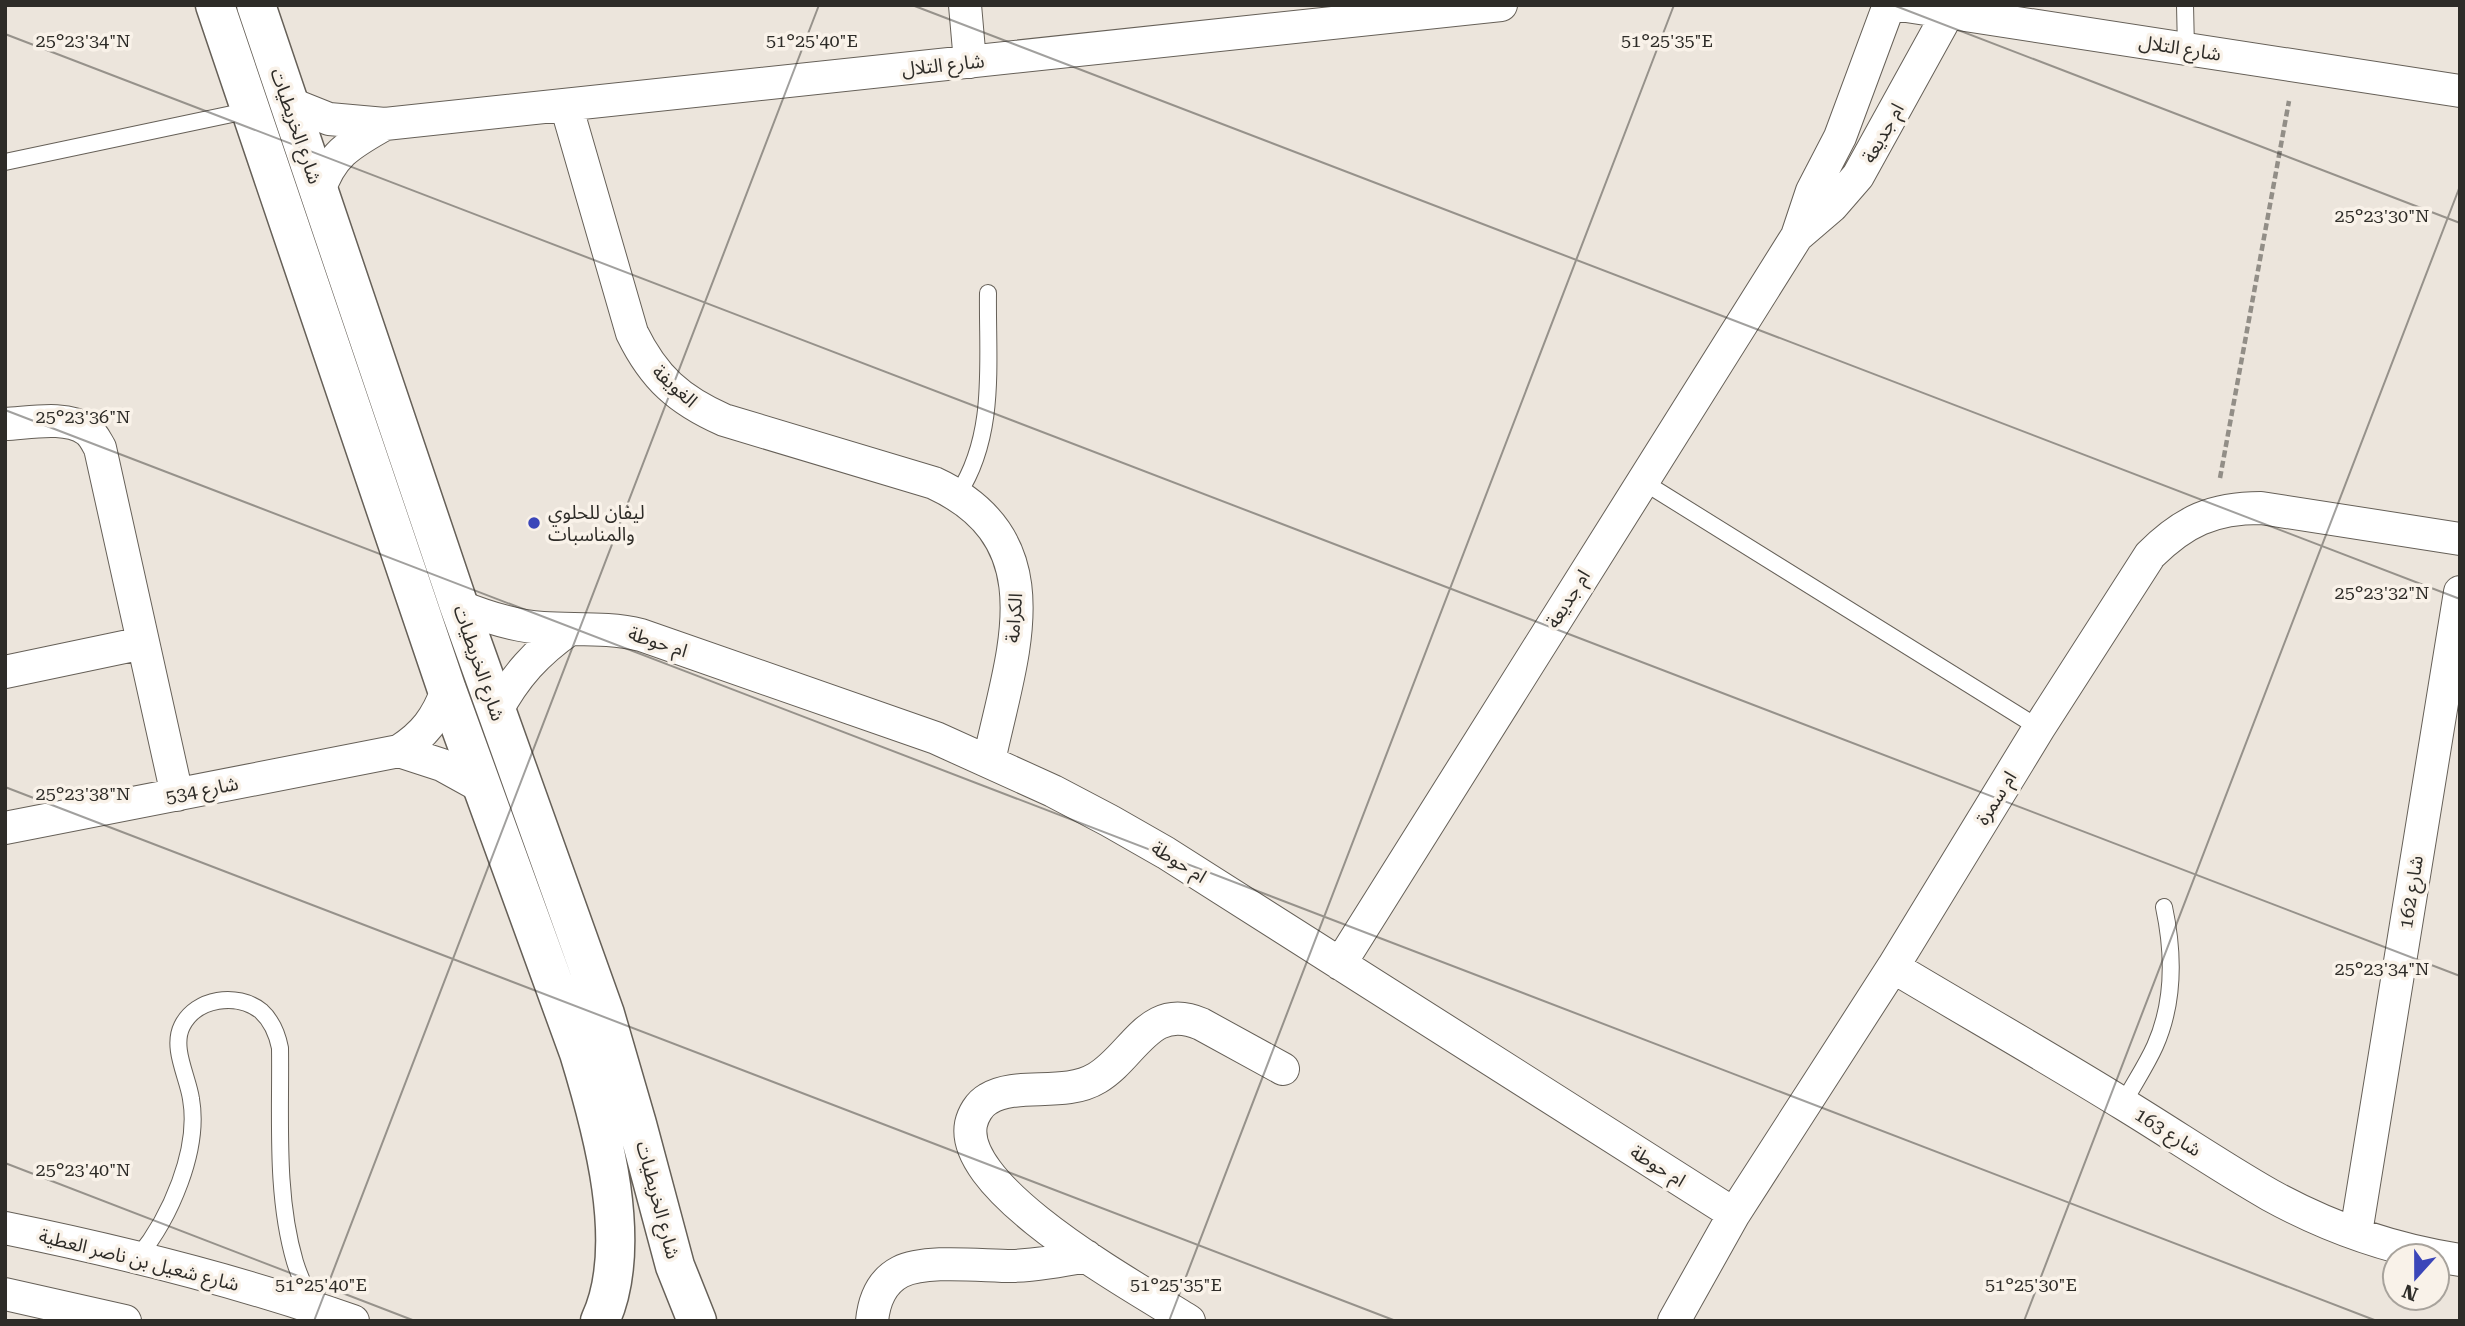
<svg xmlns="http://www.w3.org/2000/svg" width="2465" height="1326" viewBox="0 0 2465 1326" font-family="'Roboto Serif','Noto Sans Arabic',serif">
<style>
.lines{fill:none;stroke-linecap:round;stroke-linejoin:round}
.service-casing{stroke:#666058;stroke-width:18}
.minor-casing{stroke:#666058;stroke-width:34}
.tertiary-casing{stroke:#666058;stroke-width:41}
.path{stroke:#928e87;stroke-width:4.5;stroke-dasharray:7 3.5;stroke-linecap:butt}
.service{stroke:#fff;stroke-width:16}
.minor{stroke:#fff;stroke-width:32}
.tertiary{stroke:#fff;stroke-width:38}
.ticks{fill:none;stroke:#2e2c28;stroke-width:2;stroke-opacity:0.45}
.poi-dot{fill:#3b46b9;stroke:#f9f2e9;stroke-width:2.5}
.labels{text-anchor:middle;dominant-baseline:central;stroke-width:7;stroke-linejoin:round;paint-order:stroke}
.street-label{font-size:19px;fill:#2e2c28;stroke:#f9f2e9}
.poi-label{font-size:19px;fill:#2e2c28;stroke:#f9f2e9;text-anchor:start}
.ticks-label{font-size:18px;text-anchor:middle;fill:#2e2c28;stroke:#f9f2e9;stroke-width:7;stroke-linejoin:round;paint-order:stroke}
</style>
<rect width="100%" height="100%" fill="#ece5dc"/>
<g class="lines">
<defs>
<path id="service" d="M2185,5L2186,49
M5,162L251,110
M1642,481L2039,728
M958,494C997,434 987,362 988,293
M2123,1104C2133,1085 2146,1066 2155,1046C2175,1001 2174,954 2164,907
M138,1257C170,1218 200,1150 191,1099C188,1077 171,1048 182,1026C196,998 237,992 261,1011C272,1021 277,1033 280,1048C281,1118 275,1194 295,1262C300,1278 307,1293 314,1307"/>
<path id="minor" d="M965,5L970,62
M1900,5L2460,91
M289,103L329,119L385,124L1501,5
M566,105L632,333C654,378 679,400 724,420L934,483C1059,541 1011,656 989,761
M319,192C331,153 352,143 385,124
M1797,236L1832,206L1858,176L1948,13
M5,424C29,423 66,415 87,430C93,434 96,441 100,448L177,795
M459,606C486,617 513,626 543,628C577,630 608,627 641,635L936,738L1053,791L1110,821L1166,853L1734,1214
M5,672L143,643
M496,712C515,676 537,652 570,629
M399,751L442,765L480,786
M5,828L399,751C424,735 437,718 447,690
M1340,964L1797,236L1812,191L1840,137L1889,5
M1893,967C1970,1013 2049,1058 2125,1105C2174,1135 2221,1167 2270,1195C2328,1227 2394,1250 2460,1260
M5,1228C123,1252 239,1281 353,1321
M2356,1233L2460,592
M5,1294L125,1321
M872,1321C874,1301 881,1282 900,1272C926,1259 982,1266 1012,1266C1037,1265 1061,1261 1086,1256
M1189,1321C1139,1289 958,1191 971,1124C973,1115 979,1104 988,1099C1017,1081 1064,1098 1097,1078C1134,1056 1149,1001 1201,1024L1283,1069
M1674,1321L1734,1214L1893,967L2039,728L2150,555C2184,521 2213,508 2261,508L2460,539"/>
<path id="tertiary" d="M215,5L447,690L579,1053C602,1128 635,1246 600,1321
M256,5L459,606L605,1014L637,1124L675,1266L697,1321"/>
</defs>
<use href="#service" class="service-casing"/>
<use href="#minor" class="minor-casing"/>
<use href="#tertiary" class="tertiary-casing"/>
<path class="path" d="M2220,478L2289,101"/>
<use href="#service" class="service"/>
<use href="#minor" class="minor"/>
<use href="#tertiary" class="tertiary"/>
</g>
<path class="ticks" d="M912,5L2460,599M1893,5L2460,223M5,34L2460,976M5,410L2377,1321M5,787L1396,1321M5,1163L415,1321M314,1321L819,5M1169,1321L1674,5M2024,1321L2460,186"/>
<circle class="poi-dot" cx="534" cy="523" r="7"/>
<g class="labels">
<g class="street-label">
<text transform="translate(2180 48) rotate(9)">شارع التلال</text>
<text transform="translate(943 65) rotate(-6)">شارع التلال</text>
<text transform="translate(296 126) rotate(71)">شارع الخريطيات</text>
<text transform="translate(1883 133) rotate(-61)">ام جديعة</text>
<text transform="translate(675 386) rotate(42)">الغويفة</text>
<text transform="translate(1568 599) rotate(-58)">ام جديعة</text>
<text transform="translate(1014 618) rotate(-86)">الكرامة</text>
<text transform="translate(658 642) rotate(18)">ام حوطة</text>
<text transform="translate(479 663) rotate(71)">شارع الخريطيات</text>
<text transform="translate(202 790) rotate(-11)">شارع 534</text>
<text transform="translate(1996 798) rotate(-58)">ام سمرة</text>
<text transform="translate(1179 862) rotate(32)">ام حوطة</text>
<text transform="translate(2411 892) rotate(-81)">شارع 162</text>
<text transform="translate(2168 1132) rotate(32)">شارع 163</text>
<text transform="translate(1658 1166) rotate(32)">ام حوطة</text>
<text transform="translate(658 1200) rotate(75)">شارع الخريطيات</text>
<text transform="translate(139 1260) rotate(14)">شارع شعيل بن ناصر العطية</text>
</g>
<g class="poi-label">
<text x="548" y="512">ليفان للحلوي<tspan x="548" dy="22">والمناسبات</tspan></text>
</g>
</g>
<g class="ticks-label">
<text x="83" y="47">25°23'34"N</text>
<text x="812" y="47">51°25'40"E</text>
<text x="1667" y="47">51°25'35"E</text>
<text x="2382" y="222">25°23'30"N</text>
<text x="83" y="423">25°23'36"N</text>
<text x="2382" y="599">25°23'32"N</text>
<text x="83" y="800">25°23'38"N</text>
<text x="2382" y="975">25°23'34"N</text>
<text x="83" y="1176">25°23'40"N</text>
<text x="321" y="1291">51°25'40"E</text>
<text x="1176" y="1291">51°25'35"E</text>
<text x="2031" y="1291">51°25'30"E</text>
</g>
<rect width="2465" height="1326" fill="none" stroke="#2e2c28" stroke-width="14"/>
<g transform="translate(2416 1277) rotate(201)"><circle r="33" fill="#f9f2e9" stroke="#a8a39c" stroke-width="2"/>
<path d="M0-5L12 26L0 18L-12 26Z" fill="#3b46b9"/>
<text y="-10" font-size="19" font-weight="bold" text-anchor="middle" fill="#2e2c28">N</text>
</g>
</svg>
